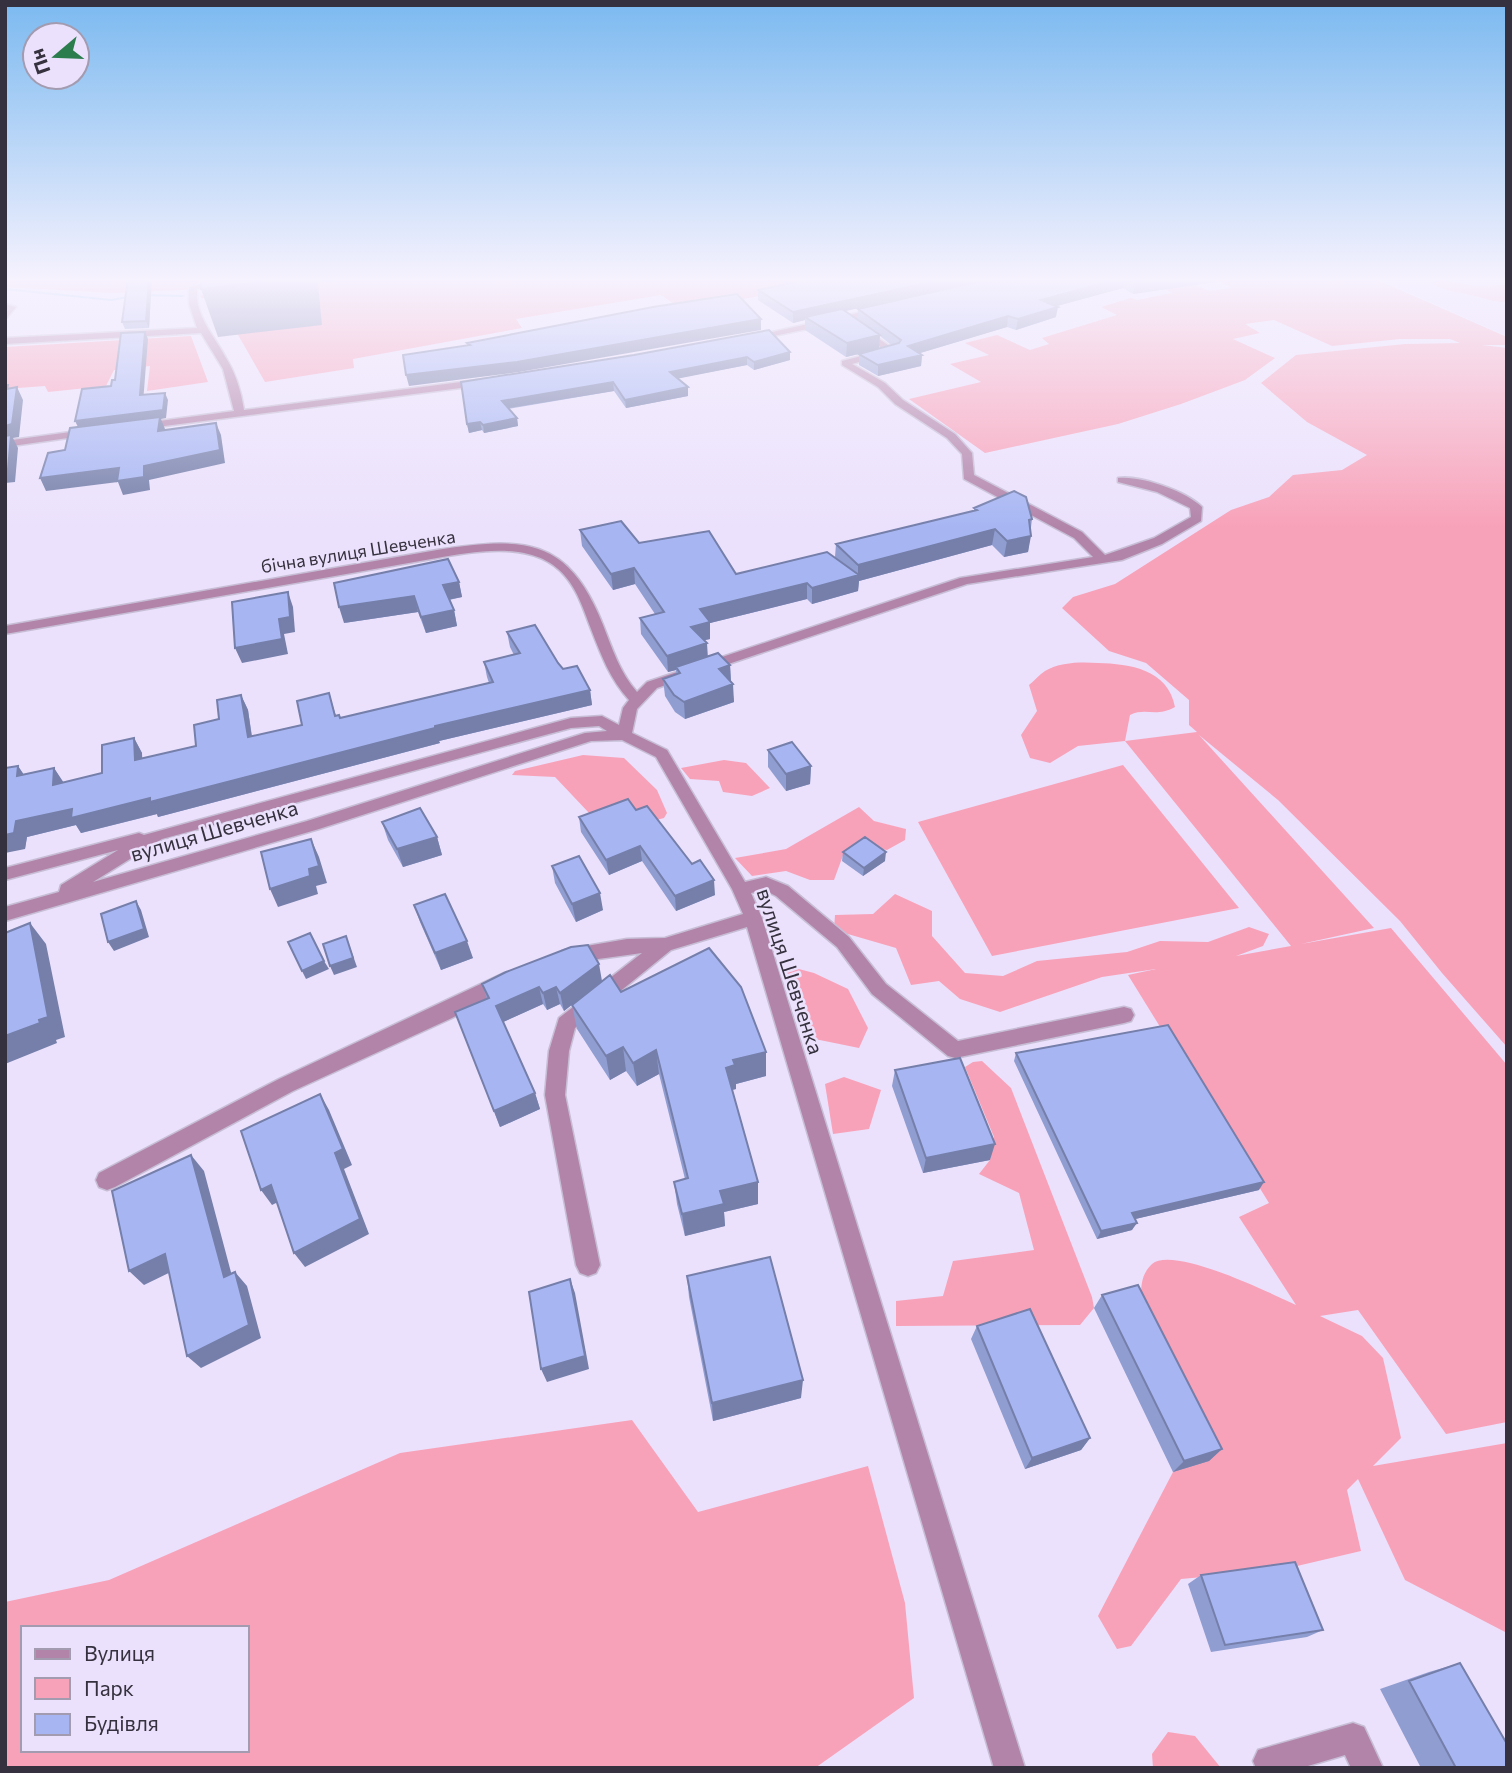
<svg xmlns="http://www.w3.org/2000/svg" width="1512" height="1773" viewBox="0 0 1512 1773" font-family="Commissioner,sans-serif">
<style>
.built{fill:#e5d5fd}
.green{fill:#f8a2b9;fill-rule:evenodd}
.lines{fill:none;stroke-linecap:round;stroke-linejoin:round}
.stream{fill:#77c1fb;fill-rule:evenodd}
.minor-casing{stroke:#c7bed6;stroke-width:3}
.minor{fill:#b284aa;fill-rule:evenodd}
.wall{fill:#909dd1;fill-rule:evenodd}
.shaded-wall{fill:#757faa}
.building{fill:#a7b6f3;stroke:#757faa;stroke-width:2}
.labels{text-anchor:middle;dominant-baseline:central;stroke-width:5;stroke-linejoin:round;paint-order:stroke}
.far-street-label{font-size:18px;fill:#36313e;stroke:#ebe1fc}
.street-label{font-size:21px;fill:#36313e;stroke:#ebe1fc}
</style>
<rect width="100%" height="100%" fill="#ebe1fc"/>
<path class="built" d="M1376,278H1507V336L1410,293Z"/>
<path class="green" d="M5,278H208L204,289L113,293L5,287Z
M291,278H845L849,280L683,310L661,295L516,319L522,328L353,359L354,368L265,382L218,300L234,297L202,298L200,296L213,290Z
M1224,278H1322L1328,281L1373,278L1507,337V345H1482L1507,348V1047L1442,973L1400,921L1278,800L1199,735L1374,928L1301,944L1391,928L1507,1065V1422L1446,1434L1358,1310L1320,1316L1362,1336L1383,1358L1401,1438L1373,1466L1507,1443V1633L1405,1580L1358,1479L1347,1490L1361,1551L1280,1570L1181,1579L1131,1646L1117,1649L1098,1616L1173,1472L1141,1304C1141,1289 1140,1275 1152,1264C1173,1245 1272,1294 1296,1305L1239,1217L1269,1203L1128,975L1156,969L1102,977L1000,1012L960,999L939,981L911,985L896,948L834,930L835,915L873,914L895,894L932,911V936L965,973L1003,976L1037,961L1127,952L1160,941L1208,942L1249,927L1269,934L1263,946L1236,956L1291,946L1125,741L1078,746L1050,763L1030,758L1021,735L1037,711L1029,685C1034,681 1039,675 1045,671C1060,662 1081,662 1098,663C1130,664 1168,669 1175,707C1155,718 1147,707 1130,715L1125,741L1197,732L1189,725V700L1146,663L1109,651L1062,608L1073,597L1115,584L1231,510L1269,497L1293,475L1342,470L1367,455L1307,422L1261,383L1296,355L1405,344L1460,343L1450,339H1400L1332,346L1274,320L1245,324L1260,333L1233,339L1275,358L1245,380L1181,404L1118,424L985,453L909,399L981,382L950,364L989,355L965,343L997,335L1030,350L1049,344L1042,338L1117,315L1101,307L1131,298L1137,300L1172,293L1165,289L1195,285L1210,291L1232,288L1217,280Z
M1443,280L1476,286L1506,285L1507,302C1496,302 1489,300 1479,297C1459,291 1449,294 1430,282Z
M191,336L208,382L147,391L150,366L114,370L106,386L48,392L45,386L5,389V347Z
M583,755L624,758L657,790L667,813L664,818L649,822L590,814L555,777L512,775L515,771Z
M724,760L746,763L770,788L752,796L723,792L719,781L690,779L681,768Z
M1123,765L1239,908L992,956L918,822Z
M859,807L874,821L906,829L905,840L887,850L864,846L845,850L834,880H810L786,871L752,876L735,858L786,849Z
M795,968L814,973L848,989L868,1028L859,1048L805,1037L787,972Z
M982,1061L1011,1088L1092,1297L1094,1308L1080,1325L896,1326V1301L943,1296L953,1261L1034,1250L1019,1193L979,1174L990,1160L994,1137L965,1067L973,1062Z
M844,1077L881,1090L869,1129L833,1134L825,1084Z
M632,1420L698,1512L868,1466L905,1603L914,1698L815,1768H5V1602L109,1580L400,1453ZM23,1628H247V1750H23Z
M1168,1732L1195,1736L1221,1768H1153L1152,1754Z"/>
<g class="lines">
<path class="stream" d="M334,278H351L306,284L304,283Z
M5,288L111,299L140,294L183,295L185,296L183,297L140,296L111,301L5,290Z"/>
<defs>
<path id="minor" d="M225,278H243L197,289C195,317 214,335 226,358C236,374 241,391 244,410L484,379L489,382L484,385L141,429L137,428V424L234,411L223,369L201,333L5,344V338L197,328L189,304V287Z
M5,304L16,307L5,320Z
M880,308L883,313L750,341L745,338Z
M860,326L897,351L852,364L885,383L903,400L955,434L972,453L974,475L1082,532L1105,555L1154,538L1191,517L1190,508L1157,492L1118,482V478C1140,475 1186,491 1202,507L1201,521L1162,544L1122,560L967,584L657,688L637,709L632,733L667,750L745,882L766,877L788,886L849,937L886,984L958,1041L1124,1007L1131,1009L1134,1015L1131,1021L1124,1023L955,1058L948,1056L872,994L837,947L776,896L764,890L751,893L762,918L1025,1768H994L747,927L671,950L575,1028L569,1051L565,1095L600,1265L596,1273L588,1276L580,1273L576,1265L545,1095L549,1051L559,1018L642,953L569,963L562,961L560,956L562,951L569,949L627,939L665,938L743,914L732,889L656,757L622,740L591,741L319,829L5,921V907L59,892L61,885L118,850L5,880V868L139,833L144,835L571,718L602,716L619,725L623,708L629,700C610,679 601,655 591,629C584,611 578,591 565,576C535,540 477,551 437,558L5,634V626L437,550C523,537 568,536 603,625C612,648 620,673 637,692L647,682L960,578L1093,557L1074,538L964,479L962,454L947,438L895,404L878,387L842,365V361L885,350L857,331L856,329ZM599,726L607,731L585,733L307,821L93,882L162,839L571,728Z
M92,429L96,430V434L5,447V441Z
M504,973L511,976L513,981L511,986L452,1018L293,1091L115,1187L107,1190L99,1187L96,1180L99,1173L279,1079Z
M1353,1723L1364,1727L1383,1768H1351L1345,1755L1301,1768H1256L1253,1761L1258,1750Z"/>
</defs>
<use href="#minor" class="minor-casing"/>
<use href="#minor" class="minor"/>
</g>
<path class="wall" d="M152,278L149,328L125,329L122,322Z
M809,278H1216L1215,282L1133,294L1123,288L1056,306V317L1016,330L1007,327L920,353L922,355L921,366L878,376L859,365V354L846,357L805,330V320L793,323L758,300V290L791,283ZM918,295L858,309L857,319L845,311ZM880,336L890,344L892,345L879,348Z
M769,330L790,360L754,370L747,365L678,378L688,387V396L626,408L614,391L508,409L517,418L518,426L484,433L482,430L469,433L467,424L634,355Z
M974,508L1032,519L1028,552L1004,557L992,545L859,581L858,591L812,604L807,599L710,623V639L704,640L707,643V656L730,665L731,681L734,702L685,719L675,712L665,696L663,679L676,674V670L668,672L641,634L640,618L655,614L635,584L613,590L582,546L580,530L639,543L736,574L835,557L836,544L974,511Z
M459,582L462,597L449,600L454,610L457,626L426,633L418,612L344,623Z
M507,632L558,663L563,669L590,690L592,705L439,741L440,743L158,817L157,814L81,833L76,825L27,837L25,849L18,766L24,775L54,768L63,783L102,773L134,738L142,753V759L196,746L241,695L248,710L252,736L302,725L329,693L336,716L340,718L489,683L487,677L484,662L514,655L510,647Z
M768,750L811,766L810,784L786,791L768,767Z
M636,810L692,864L715,895L676,911L642,861L609,875L581,832L579,817Z
M382,822L437,837L442,855L403,867L388,840Z
M843,852L885,861L863,876L842,861Z
M552,866L603,910L576,922L555,883Z
M414,905L473,958L441,970L420,922Z
M602,981L564,1011L560,1004L547,1010L543,1004L503,1022L535,1093L540,1109L500,1127L455,1012L487,999L482,984Z
M621,992L766,1076L736,1084V1089L732,1090L758,1182V1204L724,1212L725,1226L685,1236L677,1204L674,1182L685,1179L659,1074L637,1086L626,1071L610,1080L577,1029L572,1005Z
M1016,1053L1259,1190L1135,1219L1132,1230L1097,1239L1014,1061Z
M895,1070L990,1160L923,1173L892,1086Z
M687,1276L801,1398L713,1421L689,1297Z
M1102,1295L1222,1449L1209,1461L1173,1472L1094,1308Z
M977,1326L1090,1438L1081,1450L1025,1469L971,1339Z
M1201,1575L1323,1630L1307,1637L1211,1652L1188,1584Z
M1460,1663L1507,1768H1421L1380,1689L1429,1672Z"/>
<path class="shaded-wall" d="M149,278H152L149,328L146,321Z
M299,278H316L318,285L322,325L218,337L201,289Z
M951,278H996L809,319L805,317V320L793,323V312Z
M1123,278H1125L1123,288L1039,311L1041,300Z
M1172,278H1216L1215,282L1133,294L1136,283Z
M1058,307L1056,317L1016,330L1018,319Z
M1008,316L1007,327L907,357L908,346Z
M761,319V330L519,372L409,386L406,375Z
M145,332L148,339L143,403L140,395Z
M880,335L879,349L846,357L847,343Z
M790,352V360L754,370V362Z
M922,355L921,366L878,376V365Z
M747,357V365L671,380L670,372Z
M613,382L614,391L503,409L502,401Z
M17,387L23,400L19,437L13,438L18,448L15,482L5,483V426Z
M688,387V396L626,408L625,400Z
M165,393L168,400L166,418L161,419L165,429L164,444L158,431L79,429L75,421Z
M517,418L518,426L484,433L483,425Z
M480,422L482,430L469,433L467,424Z
M216,423L221,435L225,463L149,480L150,490L123,495L118,482L46,491L40,478L119,468L144,466Z
M995,529L992,545L859,581L858,591L812,604V588L858,576V565Z
M1031,536L1028,552L1004,557L1007,541Z
M634,568L635,584L613,590L611,574Z
M459,582L462,597L447,600L443,585Z
M807,583V599L710,623V639L692,643L691,627L700,609Z
M288,592L293,607L295,632L284,634L288,654L242,663L235,648L279,619Z
M414,596L418,612L344,623L339,607Z
M454,610L457,626L426,633L421,617Z
M707,643L708,659L676,667V670L668,672L667,656Z
M730,665L731,683L719,669Z
M733,684L734,702L685,719L684,702Z
M590,690L592,705L439,741L440,743L158,817L157,814L81,833L76,825L27,837L25,849L5,853V835L16,821Z
M241,695L248,710L254,753L248,737Z
M134,738L142,753L143,776L135,760Z
M18,766L28,781L17,776Z
M811,766L810,784L786,791V774Z
M54,768L64,783L53,785Z
M437,837L442,855L403,867L397,849Z
M311,839L319,857L327,883L316,886L318,894L278,907L270,889L309,869Z
M640,846L642,861L609,875L606,860Z
M886,852L885,861L863,876L864,868Z
M714,880L715,895L676,911L675,896Z
M600,893L603,910L576,922L572,904Z
M136,901L141,910L149,937L114,951L108,942Z
M30,923L46,944L65,1037L56,1040L57,1043L5,1064V1036Z
M346,936L357,967L334,975L330,966Z
M467,941L473,958L441,970L435,953Z
M324,961L329,969L306,979L302,971Z
M599,964L602,981L564,1011L560,993Z
M539,987L543,1004L501,1023L496,1006Z
M556,987L560,1004L547,1010L543,993Z
M623,1047L626,1071L610,1080L606,1056Z
M656,1050L659,1074L637,1086L633,1063Z
M766,1052V1076L736,1084V1089L727,1091L726,1068L733,1060Z
M535,1093L540,1109L500,1127L494,1111Z
M320,1094L329,1110L352,1165L344,1169L369,1234L305,1267L294,1253L335,1153Z
M995,1144L990,1160L923,1173L926,1158Z
M191,1155L204,1171L236,1291L224,1277Z
M758,1182V1204L724,1212L725,1226L685,1236L682,1214L720,1191Z
M1264,1182L1259,1190L1127,1221L1132,1213Z
M271,1185L282,1200L272,1205L261,1190Z
M1137,1223L1132,1230L1097,1239L1101,1231Z
M165,1254L179,1268L144,1285L129,1271Z
M235,1272L247,1286L261,1338L201,1368L187,1356Z
M570,1279L575,1293L589,1369L547,1382L541,1369Z
M803,1380L801,1398L713,1421L712,1403Z
M1090,1438L1081,1450L1025,1469L1032,1458Z
M1222,1449L1209,1461L1173,1472L1184,1461Z"/>
<path class="building" d="M128,278H149L146,321L122,322Z
M201,278H299L201,289Z
M809,278H951L793,312L758,290L791,283Z
M994,278H1123L1041,300L1058,307L1018,319L1008,316L908,346L922,355L878,365L859,354L899,343L901,340L858,309Z
M1127,278H1172L1136,283Z
M737,294L761,319L517,362L406,375L403,355L470,345L467,343L653,307Z
M842,309L880,335L847,343L805,317Z
M769,330L790,352L754,362L747,357L670,372L688,387L625,400L613,382L502,401L517,418L483,425L480,422L467,424L461,382L634,355Z
M145,332L140,395L165,393L163,410L75,421L82,389L111,386L112,380H115L121,333Z
M5,385H8L7,389L17,387L12,424L5,426Z
M160,417L158,431L216,423L220,450L144,466V477L117,481L119,468L40,478L48,453L65,450L70,428Z
M11,435L8,469H5V436Z
M1014,491L1026,497L1032,519L1029,520L1031,536L1007,541L995,529L858,565L836,544L977,510L974,508Z
M621,521L639,543L709,531L736,574L827,552L859,575L812,588L807,583L700,609L710,622L691,627L707,643L667,656L640,618L664,612L634,568L611,574L580,530Z
M448,559L459,582L443,585L454,610L421,617L414,596L339,607L334,583Z
M288,592L290,617L279,619L282,639L235,648L232,602Z
M535,625L558,663L563,669L577,666L590,690L435,726V728L150,802V798L71,818L72,809L16,821L14,833L5,835V768L18,766L17,776L54,768L53,785L102,773V745L134,738L135,760L196,746L194,725L219,719L217,700L241,695L248,737L302,725L297,701L329,693L335,716L339,715L340,718L493,682L484,662L520,653L507,632Z
M718,653L730,665L719,669L733,684L684,702L674,695L663,679L680,673L676,667Z
M792,742L811,766L786,774L768,750Z
M628,799L636,810L647,806L692,864L700,860L714,880L675,896L640,846L606,860L579,817Z
M420,808L437,837L397,849L382,822Z
M865,837L886,852L864,868L843,852Z
M311,839L319,866L309,869L310,876L270,889L261,852Z
M579,856L600,893L572,904L552,866Z
M445,894L467,941L435,953L414,905Z
M136,901L144,929L108,942L101,914Z
M30,923L48,1017L39,1020L40,1023L5,1036V933Z
M310,933L324,961L302,971L288,942Z
M346,936L353,958L330,966L323,944Z
M588,945L599,964L560,993L556,987L543,993L539,987L496,1006L535,1093L494,1111L455,1012L489,998L482,984L506,972L571,947Z
M709,948L741,987L766,1052L733,1060L735,1065L726,1068L758,1182L720,1191L724,1204L682,1214L674,1182L688,1178L656,1050L633,1063L623,1047L606,1056L572,1005L610,975L621,992Z
M1168,1025L1264,1182L1132,1213L1137,1223L1101,1231L1016,1053Z
M960,1058L995,1144L926,1158L895,1070Z
M320,1094L343,1149L335,1153L360,1219L294,1253L271,1185L261,1190L241,1131Z
M191,1155L224,1277L235,1272L249,1325L187,1356L165,1254L129,1271L112,1191Z
M770,1257L803,1380L712,1403L687,1276Z
M570,1279L585,1356L541,1369L529,1292Z
M1138,1285L1222,1449L1184,1461L1102,1295Z
M1030,1309L1090,1438L1032,1458L977,1326Z
M1295,1562L1323,1630L1225,1645L1201,1575Z
M1460,1663L1507,1744V1768H1456L1409,1681Z"/>
<linearGradient id="sky" x2="0" y2="1"><stop stop-color="#7bb9f0"/><stop offset="0.53" stop-color="#f6f2fe"/><stop offset="1" stop-color="#f6f2fe" stop-opacity="0"/></linearGradient>
<rect width="1512" height="527" fill="url(#sky)"/>
<g class="labels">
<g class="far-street-label">
<text transform="translate(358 551) rotate(-9)">бічна вулиця Шевченка</text>
</g>
<g class="street-label">
<text transform="translate(214 830) rotate(-16)">вулиця Шевченка</text>
<text transform="translate(791 971) rotate(72)">вулиця Шевченка</text>
</g>
</g>
<rect width="1512" height="1773" fill="none" stroke="#36313e" stroke-width="14"/>
<rect x="21" y="1626" width="228" height="126" fill="#ebe1fc" stroke="#a39bb0" stroke-width="2"/>
<rect x="35" y="1649" width="35" height="10" fill="#b284aa" stroke="#a39bb0" stroke-width="2"/>
<text x="84" y="1661" font-size="21" fill="#36313e">Вулиця</text>
<rect x="35" y="1678" width="35" height="21" fill="#f8a2b9" stroke="#a39bb0" stroke-width="2"/>
<text x="84" y="1696" font-size="21" fill="#36313e">Парк</text>
<rect x="35" y="1714" width="35" height="21" fill="#a7b6f3" stroke="#a39bb0" stroke-width="2"/>
<text x="84" y="1731" font-size="21" fill="#36313e">Будівля</text>
<g transform="translate(56 56) rotate(251)"><circle r="33" fill="#ebe1fc" stroke="#a39bb0" stroke-width="2"/>
<path d="M0-5L12 26L0 18L-12 26Z" fill="#2c7d4e"/>
<text y="-10" font-size="19" font-weight="bold" text-anchor="middle" fill="#36313e">Пн</text>
</g>
</svg>
